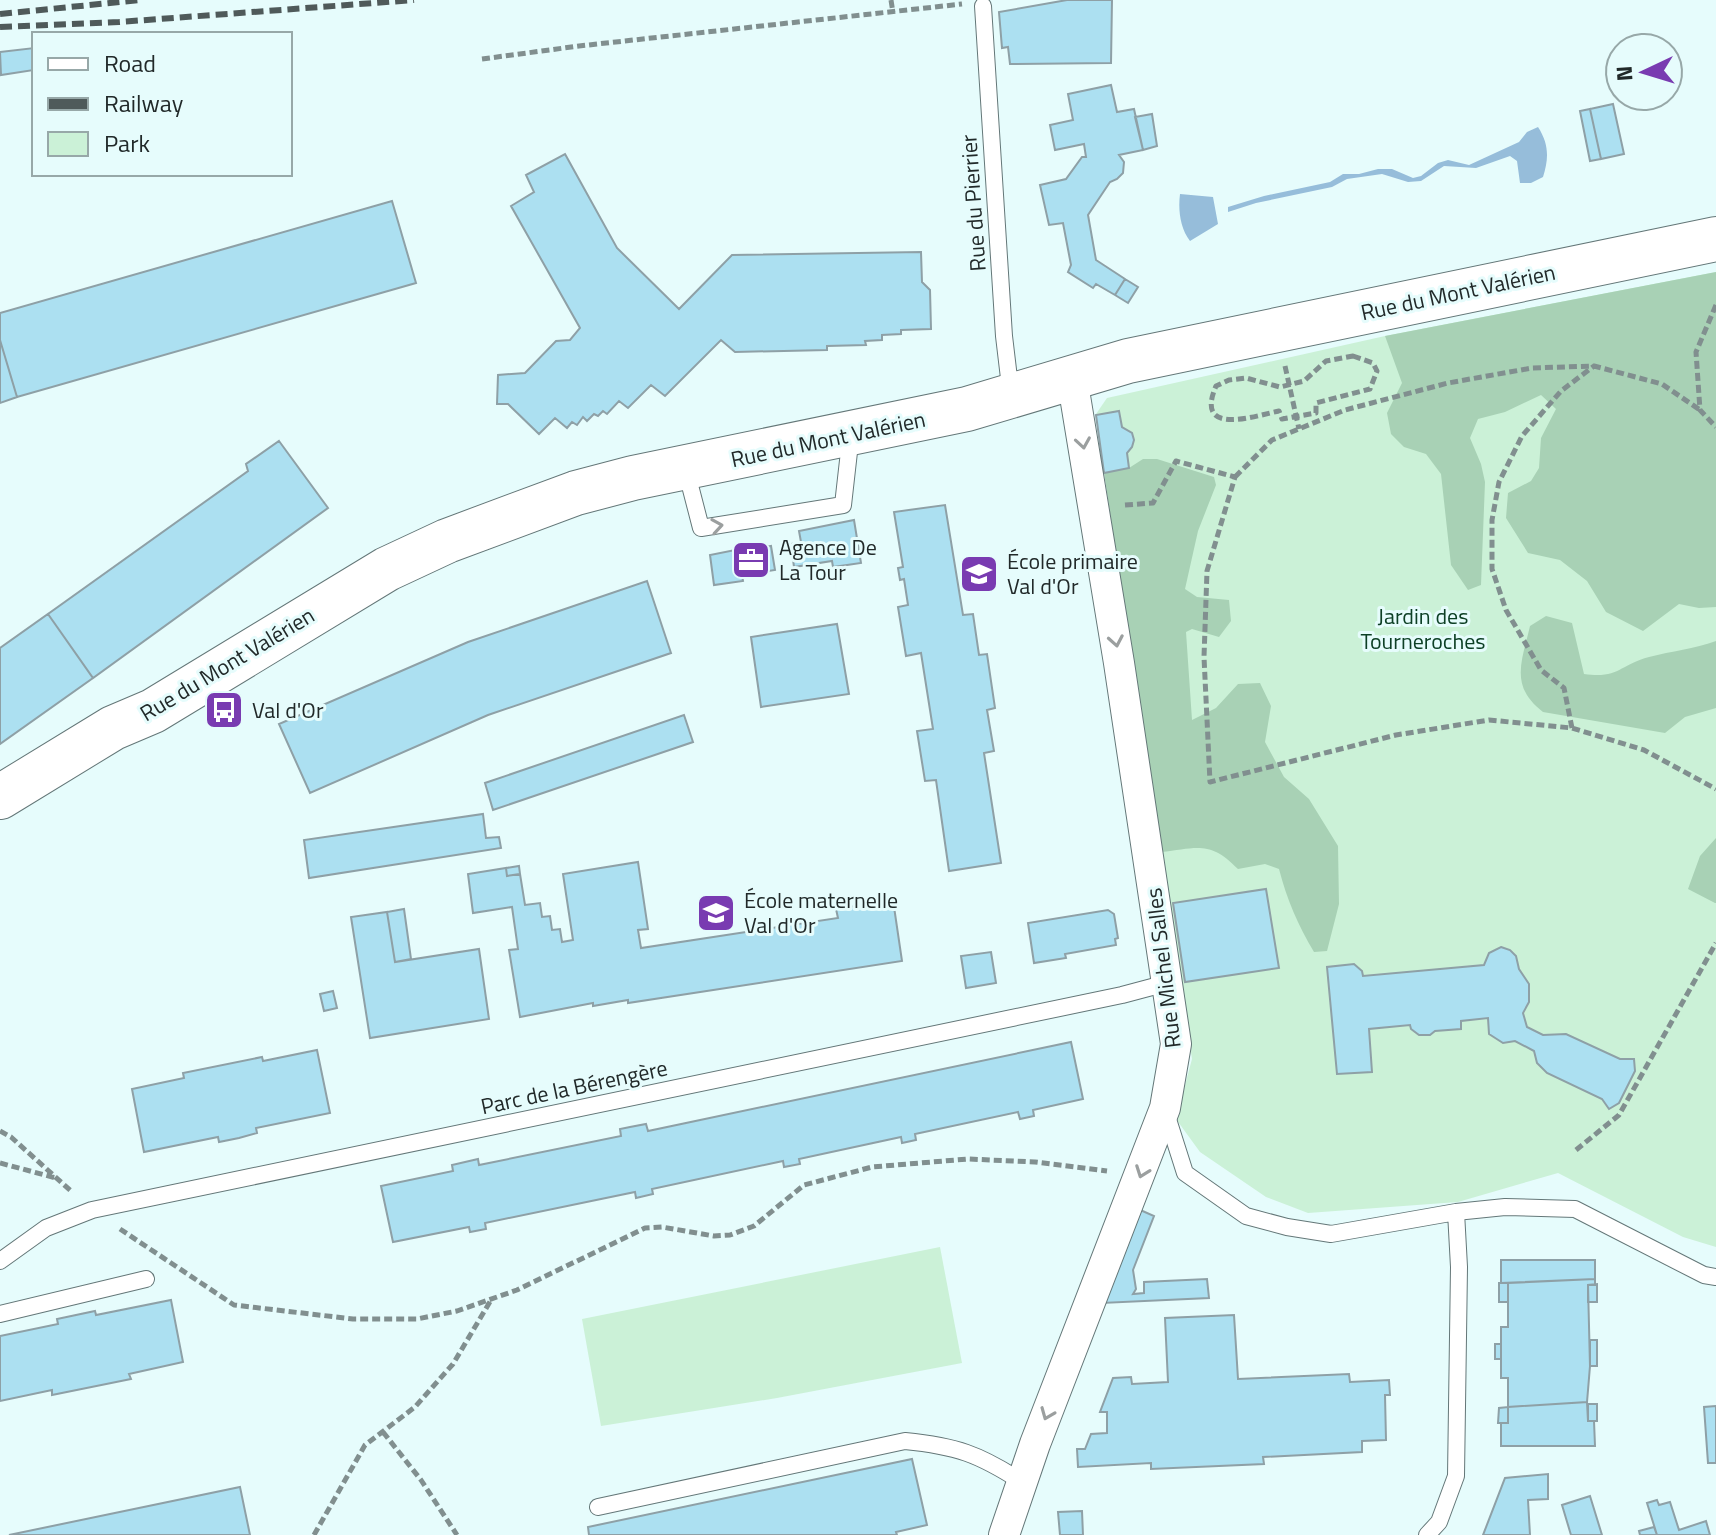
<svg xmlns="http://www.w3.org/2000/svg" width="1716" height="1535" viewBox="0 0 1716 1535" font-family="'Titillium Web',sans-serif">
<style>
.green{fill:#cbf1d7}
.forest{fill:#a8d1b5}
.water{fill:#96bdda}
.building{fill:#ace0f1;stroke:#8ea0a6;stroke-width:2}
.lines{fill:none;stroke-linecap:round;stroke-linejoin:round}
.service-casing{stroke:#647778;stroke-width:18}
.minor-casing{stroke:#647778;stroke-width:32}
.secondary-casing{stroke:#647778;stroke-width:46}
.path{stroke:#818f8f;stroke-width:5;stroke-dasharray:8 4;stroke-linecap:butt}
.service{stroke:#fff;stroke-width:16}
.minor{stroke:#fff;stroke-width:30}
.secondary{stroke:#fff;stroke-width:44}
.rail{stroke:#4f5a5a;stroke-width:6;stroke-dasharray:12 6;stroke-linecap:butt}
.oneway{stroke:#9b9f9f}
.labels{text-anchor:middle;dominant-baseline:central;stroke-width:6;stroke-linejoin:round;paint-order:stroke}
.street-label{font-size:22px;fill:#212929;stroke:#e6fcfc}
.poi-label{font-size:22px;fill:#212929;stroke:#e6fcfc;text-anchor:start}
.park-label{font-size:22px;fill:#0d4025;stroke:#e6fcfc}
</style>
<rect width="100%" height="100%" fill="#e6fcfc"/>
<path class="green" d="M1716,272V1247L1683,1237L1558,1173L1458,1202L1308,1213L1266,1197L1200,1152L1176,1119L1192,1059L1096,414L1107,398L1385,336Z
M940,1247L962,1363L777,1398L601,1426L582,1319Z"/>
<path class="forest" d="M1716,272V607L1699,608L1679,604L1643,631L1606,612L1587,581L1560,560L1528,553L1506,518L1508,493L1531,481L1539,468L1541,438L1556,409L1541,395L1505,412L1478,419L1470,438L1481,464L1485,482L1481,585L1468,590L1451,565L1441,474L1426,454L1404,447L1391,434L1387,413L1402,383L1385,336Z
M1143,459H1157L1214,477L1216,485L1198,531L1185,589L1197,597L1229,600L1231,621L1219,637L1192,629L1186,632L1192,720L1216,708L1238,684L1260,683L1271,706L1265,742L1284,777L1309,799L1338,846L1339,904L1327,951L1314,952C1298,925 1287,900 1279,869L1265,864L1238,869C1210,840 1197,848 1161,852L1104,473L1129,468Z
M1546,616L1572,623L1584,674C1619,679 1619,665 1649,657C1672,651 1694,649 1716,641V708L1685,717L1665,733L1543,712C1509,686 1522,661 1530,626Z
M1716,838V903H1715L1688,889L1700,856Z"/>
<path class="water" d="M1538,127C1549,144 1549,158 1543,177L1531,183H1520L1517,161L1510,156L1476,168L1444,166L1421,181L1408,182L1382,174L1347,179L1332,187L1256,203L1228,212V207L1264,196L1330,182L1343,174H1359L1378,169H1392L1413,178L1421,176L1438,163L1448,160L1469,165L1519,142L1527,132Z
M1180,194L1213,197L1218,224L1190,241C1180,228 1178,210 1180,194Z"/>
<path class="building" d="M1067,0H1112L1111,63L1010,64L1008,47L1002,48L999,12Z
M34,48V70L1,75L0,52Z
M1111,85L1117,112L1134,109L1143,150L1119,155L1124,162L1123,173L1117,179L1110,182L1088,215L1096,260L1125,279L1115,295L1096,284L1093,288L1068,272L1071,265L1063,223L1049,225L1040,185L1066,179L1082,157H1086L1084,144L1055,150L1050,125L1073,120L1068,94Z
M1613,104L1624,154L1601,159L1590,109Z
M1590,109L1601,159L1590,161L1580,111Z
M1152,114L1157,146L1143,150L1135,117Z
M565,154L617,248L679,309L732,255L921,252L922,282L930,290L931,329L901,330V334L882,335V340L865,341L866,345L827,346V350L735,352L721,340L665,396L651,385L628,408L619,401L607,414L603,411L598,416L594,414L587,421L583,417L577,425L572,422L567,428L555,418L539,434L508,404H497L498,375L525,373L556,341L570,340L580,328L511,206L534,192L526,175Z
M392,201L416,283L17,397L0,340V313Z
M1125,279L1138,287L1128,303L1115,295Z
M0,340L17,397L0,403Z
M1119,411L1122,427L1132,433L1134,440L1132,447L1127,453L1129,468L1104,473L1096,415Z
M279,441L328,508L93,678L48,614L248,471L246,464Z
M945,505L963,615L973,614L979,655L987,654L995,708L987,710L994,751L984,753L1001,863L949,871L936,780L925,781L917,731L933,729L921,653L906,656L898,607L908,605L904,579L900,580L898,568L903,567L894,512Z
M854,520L861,563L833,567L832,561L794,567L791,544L801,542L799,531Z
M765,544V547L771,546L775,570L742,575L743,581L714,585L710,555Z
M647,581L671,653L488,715L310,793L279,724L468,642Z
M48,614L93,678L0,744V648Z
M837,624L849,694L761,707L751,637Z
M684,715L693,742L493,810L485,783Z
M483,814L486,838L499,837L501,848L309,878L304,840Z
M638,862L648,929L638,930L641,948L838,918L836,909L893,900L902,961L628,1003V1000L593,1006V1003L520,1017L509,950L518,949L512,907L473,913L468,874L506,868L507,876L520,874L525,905L540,903L542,917L550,916L552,930L560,929L562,942L573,940L563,874Z
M519,866L520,874L507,876L506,868Z
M1266,889L1279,968L1185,982L1173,903Z
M404,909L411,959L395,962L387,912Z
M1108,910L1114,914L1118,938L1115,939L1116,945L1065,954L1066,958L1034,963L1028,923Z
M387,912L395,962L479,949L489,1019L370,1038L351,917Z
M1501,947L1510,950L1516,956L1519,969L1529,984V1002L1523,1013L1527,1027L1543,1035L1566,1034L1620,1059H1634L1635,1071L1619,1103L1609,1109L1602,1099L1547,1073L1537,1063L1534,1051L1515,1041L1503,1043L1489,1034L1488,1018L1461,1021V1029L1435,1031L1430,1035H1419L1411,1029L1410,1025L1369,1029L1372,1072L1337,1074L1327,967L1354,964L1362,971L1363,976L1484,965L1489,953Z
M991,952L996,983L966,988L961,956Z
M333,991L337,1008L324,1011L320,994Z
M1071,1042L1083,1099L1033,1110L1034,1116L1020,1119L1018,1112L915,1134L916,1140L902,1143L901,1137L799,1159L800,1164L784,1167L783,1161L652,1189L653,1194L636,1198L635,1192L485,1223L486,1229L470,1232L469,1227L393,1242L381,1186L453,1171L452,1165L478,1159L479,1165L621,1136L620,1129L630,1127L646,1124L648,1131Z
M317,1050L330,1113L256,1128L257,1133L239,1138L219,1142L218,1137L144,1152L132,1089L184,1078L183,1073L262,1057L263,1061Z
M1138,1209L1154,1216L1133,1270L1136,1289L1133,1294L1144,1293V1282L1207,1279L1209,1298L1102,1303Z
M1501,1260H1595V1279L1501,1283Z
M1595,1279V1285H1588L1590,1366L1587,1402L1508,1407V1378H1501V1327H1508V1283Z
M1499,1283H1508V1302H1499Z
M1597,1284V1302H1588V1285Z
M171,1300L183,1362L129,1374L131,1379L52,1395V1390L0,1401V1336L58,1324L57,1319L95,1311L96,1315Z
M1234,1315L1238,1379L1349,1374L1350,1382L1389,1380L1390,1395H1385L1386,1440L1362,1441V1452L1263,1457L1264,1464L1151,1469V1463L1078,1467L1077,1449H1085L1091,1434L1107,1433V1412H1100L1113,1378L1131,1377L1132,1384L1168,1382L1165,1318Z
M1590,1340H1597V1366H1590Z
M1495,1344H1501V1359H1495Z
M1587,1402L1588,1421H1594L1595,1446H1501V1423H1508V1407Z
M1588,1404H1597V1421H1588Z
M1716,1406V1463H1708L1704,1407Z
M1508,1407V1423H1498L1499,1408Z
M912,1459L927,1525L896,1532L897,1535H589L588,1527Z
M1548,1474V1499L1528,1500L1530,1535H1483L1505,1478Z
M240,1487L250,1535H9Z
M1590,1496L1602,1535H1571L1562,1505Z
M1657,1500L1659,1505L1670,1502L1679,1530L1706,1521L1710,1535H1657L1647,1503Z
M1082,1511L1083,1535H1060L1058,1512Z
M1654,1527L1657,1535H1640L1639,1531Z"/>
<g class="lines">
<defs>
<path id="service" d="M983,6L1004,336L1011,395
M686,470L701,528L843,505L851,434
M1165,1110L1185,1173L1246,1216L1287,1227L1331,1234L1456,1212L1505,1207L1575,1209L1704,1275L1716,1277
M0,1261L46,1228L92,1210L1122,995L1167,983
M0,1314L146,1279
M598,1507L905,1441C956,1446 979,1454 1022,1482
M1427,1535L1439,1522L1456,1476L1459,1267L1456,1212"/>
<path id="minor" d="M1004,1535L1035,1444L1165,1108L1176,1044L1119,663L1072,378"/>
<path id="secondary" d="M0,797L113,728L153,711L387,569L447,541L576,493L633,478L967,409L1128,361L1716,239"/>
</defs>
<use href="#service" class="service-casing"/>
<use href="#minor" class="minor-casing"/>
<use href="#secondary" class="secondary-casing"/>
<path class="path" d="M891,0L893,13
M482,59L579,46L962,4
M1716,305L1696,352L1700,410L1716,427
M1353,356L1373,363L1377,371L1370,389L1316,403V413L1282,419L1279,411C1254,416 1194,437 1216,386L1229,380L1246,378L1280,387L1304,381L1326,361Z
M1285,366L1299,429
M1235,477L1272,440L1345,410L1448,383L1532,368L1594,366L1662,384L1700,410
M1125,505L1153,503L1176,461L1235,477L1207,571L1204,657L1210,782L1396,735L1489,720L1572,728L1644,750L1716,789
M1572,728L1564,688L1541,670L1506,610L1492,569V520L1499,482L1522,436L1561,391L1594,366
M0,1131L11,1137L71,1191
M1576,1150L1619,1115L1716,943
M0,1163L56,1178
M120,1229L234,1305L353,1319H417L457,1311L517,1290L645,1228L662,1227L714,1236L730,1235L754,1226L804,1185L872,1167L968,1159L1035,1162L1107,1171
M383,1432L421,1480L457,1535
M314,1535L365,1445L415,1407L453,1364L491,1300"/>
<use href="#service" class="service"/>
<use href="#minor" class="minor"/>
<use href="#secondary" class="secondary"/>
<path class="rail" d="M0,14L140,0
M0,27L119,22L414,0"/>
</g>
<defs><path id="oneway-chevron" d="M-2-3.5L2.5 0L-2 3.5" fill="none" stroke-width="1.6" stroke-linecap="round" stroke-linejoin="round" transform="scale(2)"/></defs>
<g class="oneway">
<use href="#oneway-chevron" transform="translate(1083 443) rotate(81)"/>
<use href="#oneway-chevron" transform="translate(717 526) rotate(-9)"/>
<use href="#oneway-chevron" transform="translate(1116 641) rotate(80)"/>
<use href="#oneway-chevron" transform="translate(1142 1172) rotate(110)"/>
<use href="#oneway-chevron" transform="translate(1047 1414) rotate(112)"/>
</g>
<defs>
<symbol id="office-square" viewBox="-11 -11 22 22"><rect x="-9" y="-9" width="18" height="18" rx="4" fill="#793bb1" stroke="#e6fcfc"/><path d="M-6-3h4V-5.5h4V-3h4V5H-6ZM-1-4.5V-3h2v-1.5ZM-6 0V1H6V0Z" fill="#fff"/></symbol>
<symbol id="school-square" viewBox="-11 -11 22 22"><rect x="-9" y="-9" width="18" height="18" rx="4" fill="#793bb1" stroke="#e6fcfc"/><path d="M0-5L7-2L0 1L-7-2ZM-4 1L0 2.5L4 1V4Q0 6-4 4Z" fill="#fff"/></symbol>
<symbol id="bus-square" viewBox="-11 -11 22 22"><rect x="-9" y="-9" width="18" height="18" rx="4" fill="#793bb1" stroke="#e6fcfc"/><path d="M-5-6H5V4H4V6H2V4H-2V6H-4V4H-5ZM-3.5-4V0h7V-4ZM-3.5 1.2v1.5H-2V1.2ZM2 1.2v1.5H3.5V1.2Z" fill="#fff"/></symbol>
</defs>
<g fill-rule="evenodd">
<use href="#office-square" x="729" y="538" width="44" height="44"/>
<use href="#school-square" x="957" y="552" width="44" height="44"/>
<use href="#bus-square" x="202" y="688" width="44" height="44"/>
<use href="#school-square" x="694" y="891" width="44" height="44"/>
</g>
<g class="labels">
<g class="street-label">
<text transform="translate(973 203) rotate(-94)">Rue du Pierrier</text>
<text transform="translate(1458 292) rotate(-12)">Rue du Mont Valérien</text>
<text transform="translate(828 439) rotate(-12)">Rue du Mont Valérien</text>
<text transform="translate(227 664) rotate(-31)">Rue du Mont Valérien</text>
<text transform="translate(1163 968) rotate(-97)">Rue Michel Salles</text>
<text transform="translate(574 1087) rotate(-12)">Parc de la Bérengère</text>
</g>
<g class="poi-label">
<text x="779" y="547">Agence De<tspan x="779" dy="25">La Tour</tspan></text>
<text x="1007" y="561">École primaire<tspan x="1007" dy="25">Val d'Or</tspan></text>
<text x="252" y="710">Val d'Or</text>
<text x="744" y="900">École maternelle<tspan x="744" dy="25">Val d'Or</tspan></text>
</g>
<g class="park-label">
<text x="1423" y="616">Jardin des<tspan x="1423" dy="25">Tourneroches</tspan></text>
</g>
</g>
<rect x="32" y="32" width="260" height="144" fill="#e6fcfc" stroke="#97a8a8" stroke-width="2"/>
<rect x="48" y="58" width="40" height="12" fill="#ffffff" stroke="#97a8a8" stroke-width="2"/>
<text x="104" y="72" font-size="24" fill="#212929">Road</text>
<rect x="48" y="98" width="40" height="12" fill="#4f5a5a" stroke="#97a8a8" stroke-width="2"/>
<text x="104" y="112" font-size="24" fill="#212929">Railway</text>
<rect x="48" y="132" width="40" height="24" fill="#cbf1d7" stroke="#97a8a8" stroke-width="2"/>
<text x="104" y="152" font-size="24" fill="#212929">Park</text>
<g transform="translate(1644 72) rotate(266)"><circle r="38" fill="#e6fcfc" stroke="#97a8a8" stroke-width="2"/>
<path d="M0-6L14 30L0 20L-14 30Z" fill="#793bb1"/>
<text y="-12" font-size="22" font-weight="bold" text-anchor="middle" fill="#212929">N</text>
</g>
</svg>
